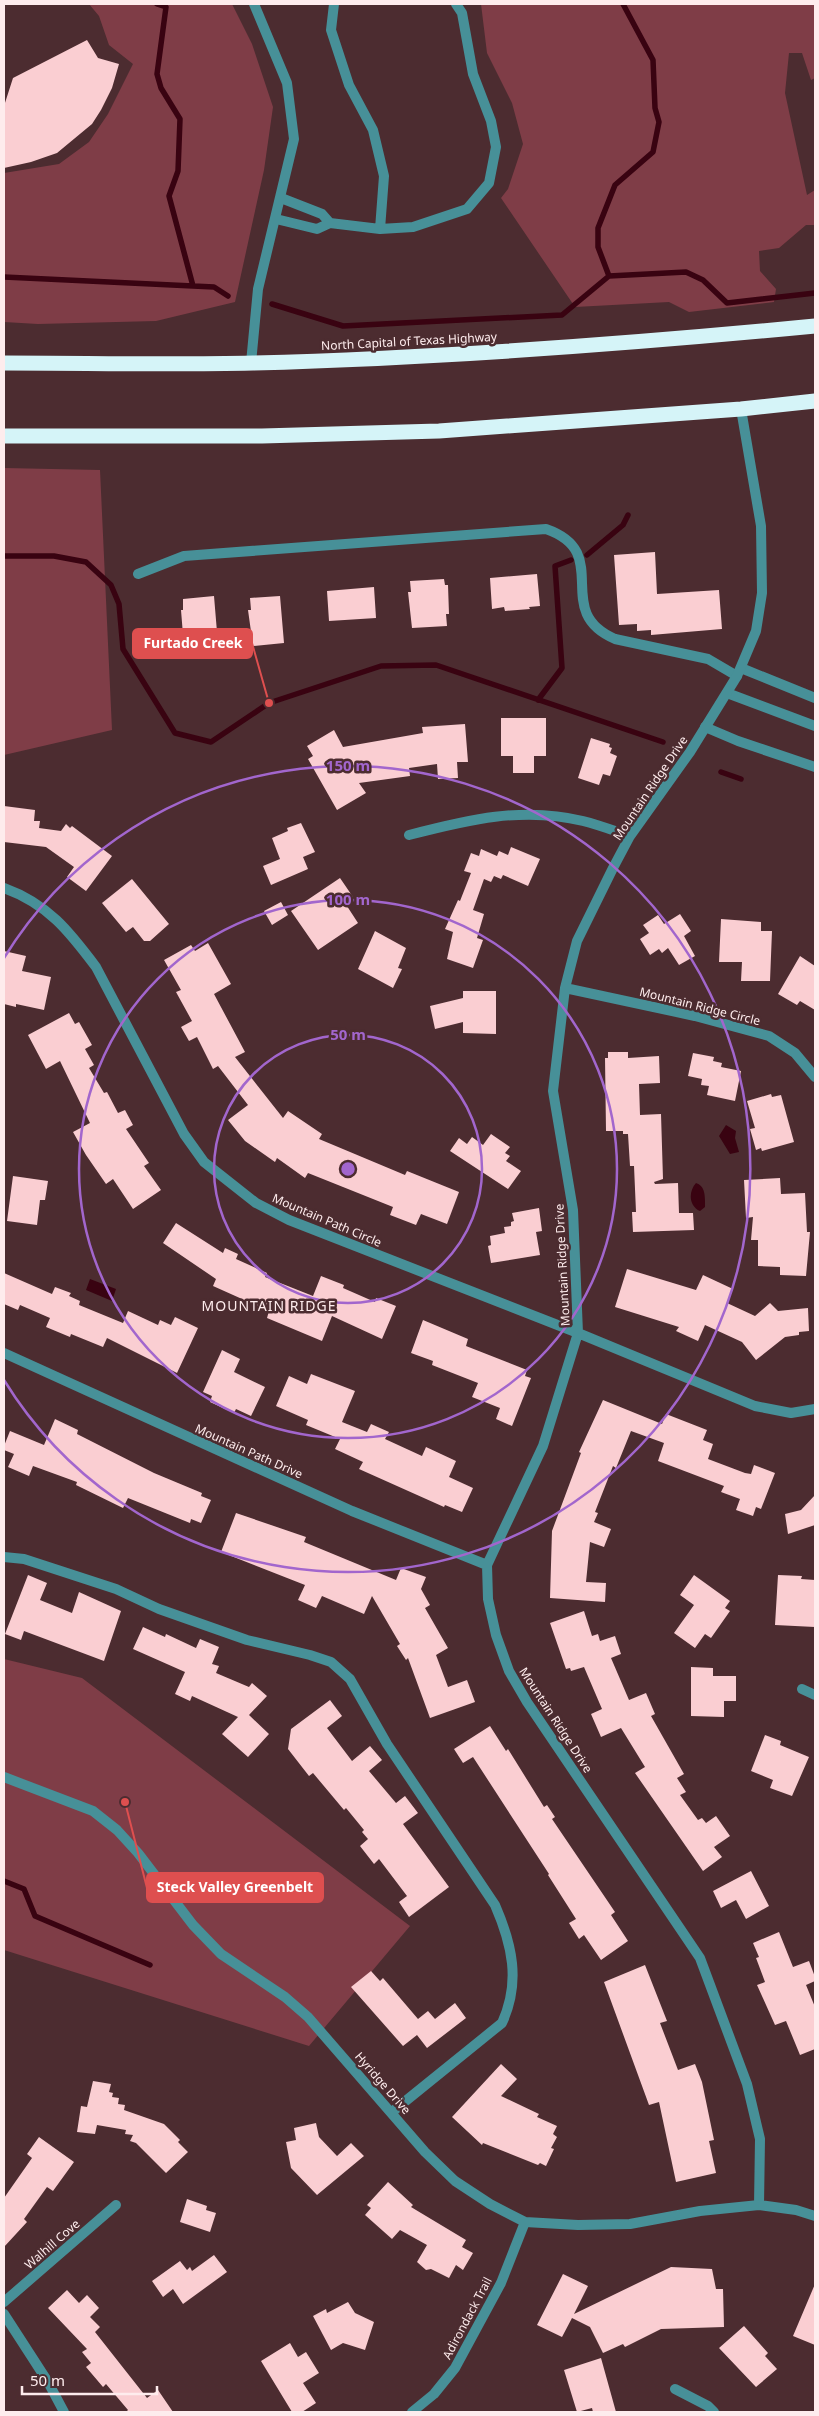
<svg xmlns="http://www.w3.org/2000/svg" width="819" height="2416" viewBox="0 0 819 2416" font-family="'Noto Sans',sans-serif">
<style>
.green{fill:#7f3d47}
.water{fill:#390311}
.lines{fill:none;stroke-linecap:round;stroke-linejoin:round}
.stream{stroke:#390311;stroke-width:5.5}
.building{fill:#faced2}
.lane{stroke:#479098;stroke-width:10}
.street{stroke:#479098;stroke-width:10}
.highway{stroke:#d5f4f8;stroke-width:15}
.ring{fill:none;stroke:#a266cd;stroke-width:2.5}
.labels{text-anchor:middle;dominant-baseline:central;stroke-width:5;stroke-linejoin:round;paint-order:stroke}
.street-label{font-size:12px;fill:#feeced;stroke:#4c2c30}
.neighbourhood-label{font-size:14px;letter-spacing:1px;fill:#feeced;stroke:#4c2c30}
.centre{fill:#a266cd;stroke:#4c2c30;stroke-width:2.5}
.ring-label{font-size:15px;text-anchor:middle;font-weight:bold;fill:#a266cd;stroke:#4c2c30;stroke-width:5;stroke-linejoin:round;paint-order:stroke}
.leader{fill:none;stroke:#de4f4f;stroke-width:2}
.callout-dot{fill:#de4f4f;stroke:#4c2c30;stroke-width:2}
.callout{fill:#de4f4f;stroke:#de4f4f;stroke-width:2}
.callout-label{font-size:14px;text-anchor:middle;font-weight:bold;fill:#fff}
</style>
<rect width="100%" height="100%" fill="#4c2c30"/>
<path class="green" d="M89,4H232L252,44L273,107L264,170L235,302L156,321L38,324L4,322V173L59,164L89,142L108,114L133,64L109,45L99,16Z
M481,4H815V78L811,80L802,53H789L785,93L807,195L815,190V225H806L779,248L759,251L760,271L776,289L774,302L689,312L669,302L575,307L501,198L508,189L523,144L512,103L487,53Z
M4,468L100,470L112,730L4,755Z
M4,1659L82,1678L410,1926L309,2046L4,1950Z"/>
<path class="water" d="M726,1125L736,1131L735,1138L739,1152L730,1154L719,1136Z
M696,1183C706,1186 705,1198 705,1207L700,1211C689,1206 688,1192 696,1183Z
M90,1279L116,1289L112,1301L86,1290Z"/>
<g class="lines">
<path class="stream" d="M157,4L166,7L157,74L161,88L180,119L178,171L169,196L193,286
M623,4L653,60L655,108L659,122L653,152L615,185L598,228V247L609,276L686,272L703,280L727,303L815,293
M4,277L214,287L228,296
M272,304L343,326L562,315L609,276
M587,555L623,525L628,515
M4,556H54L86,562L111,585L119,604L123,649L175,733L211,742L269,703L381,666L436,665L663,742
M538,700L562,668L555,566L571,560
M721,772L741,779
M4,1881L24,1889L35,1916L150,1965"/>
</g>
<path class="building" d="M87,40L98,58L119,64L112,88L101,110L92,124L57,153L31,162L4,168V106L13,78Z
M655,552L657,594L719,590L722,629L651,635V630L637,631V624L619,625L614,555Z
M537,574L540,606L529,607L530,609L505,611L504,607L492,609L490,578Z
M444,579L445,585H448L449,614H446L447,626L412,628L408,592H411L410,581Z
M374,587L376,618L329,621L327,591Z
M214,596L218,644L187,646L186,635H183L181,610H183V599Z
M280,596L284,643L253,646L248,610H251L250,598Z
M501,718H546V756H534V773H513V756H501Z
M465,724L468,762H457L458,778L438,779L437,764L409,768L410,776L359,783L366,793L337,810L308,759L313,756L307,746L334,730L343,747L423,733L422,727Z
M591,738L610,744L609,747L612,748L610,753L617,756L610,776L603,774L599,785L578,778Z
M4,806L35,810L34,821H40L39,828L61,831L66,824L70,828L72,826L112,856L86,891L67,877L74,867L46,847L4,842Z
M301,823L315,852L303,857L308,869L271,885L263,866L280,859L272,838L288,831L287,828Z
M511,847L540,859L528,886L503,875L501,879L494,876L491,882L484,879L473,910L484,914L477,938L483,940L473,968L447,959L453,932L445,929L458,900L460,901L471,873L464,871L471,853L479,856L481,849L497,856L499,851L508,855Z
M340,878L353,897L345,903L358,923L318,950L291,911Z
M132,879L169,924L150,941H144L133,927L126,932L102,903Z
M281,902L288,915L272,925L264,911Z
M680,914L691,931L684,936L695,956L679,965L668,948L662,953L659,949L650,955L640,939L649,933L643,925L658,915L664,924Z
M721,919L761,922V931H772L770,981H741L742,962H719Z
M375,931L406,948L398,968L402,969L393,988L358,969Z
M208,943L231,984L214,994L245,1052L235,1057L283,1118L288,1111L322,1134L319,1139L405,1175L407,1171L459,1192L447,1224L421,1214L416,1225L390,1215L393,1207L308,1173L305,1178L277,1158L275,1162L245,1141L228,1120L248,1105L218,1066L213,1069L197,1037L189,1041L181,1027L192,1021L176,992L181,990L164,960L191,945L195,951Z
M4,951L26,956L22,971L51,977L44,1010L16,1004V1007L4,1004Z
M800,956L815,966V1010L800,1001L797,1005L778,994Z
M463,991H496V1034L463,1033V1022L435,1029L430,1006L463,998Z
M69,1013L75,1024L79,1022L92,1045L85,1049L94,1065L89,1068L104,1093L107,1092L118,1113L125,1110L133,1125L126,1129L149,1163L144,1166L161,1190L133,1209L113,1179L106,1184L86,1155L73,1132L90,1123L60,1061L46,1069L28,1035Z
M608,1052H628V1058L659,1056L660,1083L639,1084L640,1115L661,1114L663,1179L654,1182L655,1184L678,1183L679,1213H693L694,1230L633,1232L632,1212H636L634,1166H630L628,1134H623V1131H606L605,1058H608Z
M693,1053L714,1057L713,1061L722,1063L721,1067L741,1071L735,1101L707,1095L709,1086L701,1085L702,1079L688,1076Z
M771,1094L772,1097L781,1095L794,1142L762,1151L761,1148L756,1150L750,1129L755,1128L747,1101Z
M491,1134L510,1147L505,1153L510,1156L506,1161L521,1171L508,1189L450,1151L459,1138L467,1144L472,1137L483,1145Z
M13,1176L48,1181L45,1200H40L37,1225L7,1221Z
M780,1178L781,1194L805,1193L807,1232H810L806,1276L780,1275V1267L758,1266V1240H751L753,1217L746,1218L744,1180Z
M539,1208L542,1231L536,1232L540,1255L491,1263L488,1246L491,1245L490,1236L505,1233L504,1227L511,1226V1222L514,1221L512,1213Z
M176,1223L223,1253L225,1248L238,1254L236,1259L267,1273L265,1277L313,1296L321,1276L344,1285L343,1288L375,1302L376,1298L396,1306L382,1339L332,1316L322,1341L267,1318L269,1311L213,1286L216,1279L163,1243Z
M627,1269L696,1290L703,1275L733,1289L727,1303L755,1316L770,1303L778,1311L808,1308L809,1331L799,1332V1335L785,1337L756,1360L742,1342L705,1325L698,1341L676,1331L679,1327L615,1307Z
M4,1273L52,1294L55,1287L71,1293L69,1296L80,1301L79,1305L123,1323L128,1311L158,1325L160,1320L171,1325L175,1317L198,1328L177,1373L107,1338L103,1347L71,1334L70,1337L46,1327L50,1318L20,1305L18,1310L4,1304Z
M423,1320L468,1339L466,1346L527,1370L525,1376L531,1378L512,1426L496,1419L500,1408L472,1397L478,1383L432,1365L433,1361L411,1353Z
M222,1350L240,1359L234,1372L265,1387L251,1416L236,1409L234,1413L210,1402L212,1396L203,1392Z
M311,1374L355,1391L342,1422L367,1432L371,1424L389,1432L385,1439L422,1456L426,1447L456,1461L449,1477L473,1488L462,1512L445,1505L444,1507L359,1469L363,1462L335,1449L340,1439L306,1425L308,1420L276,1406L289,1376L307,1384Z
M603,1400L662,1424L666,1414L707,1430L703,1440L713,1444L708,1459L745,1473L751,1474L754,1465L775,1473L761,1509L756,1507L753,1516L736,1510L740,1499L721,1492L724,1486L658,1461L664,1443L631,1431L616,1468L613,1466L595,1512L598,1513L594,1522L611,1529L604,1547L590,1542L586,1582L606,1583L605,1602L550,1598L552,1531L581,1453L579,1452Z
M55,1419L78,1430L77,1434L154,1473L202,1493L201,1496L211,1500L201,1523L191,1519L190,1523L128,1498L123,1508L76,1485L77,1482L33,1466L29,1476L8,1467L14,1454L4,1450V1446L10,1431L44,1445Z
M815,1495V1525L788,1534L785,1514L801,1510Z
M236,1513L306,1537L304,1542L396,1580L401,1568L426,1577L421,1589L430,1605L425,1608L448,1648L436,1655L448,1687L467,1680L475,1702L430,1718L408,1658L406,1660L397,1646L400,1644L372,1596L364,1614L322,1596L316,1608L298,1600L305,1585L221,1552Z
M28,1575L47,1583L40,1600L72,1613L79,1592L121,1611L104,1661L24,1631L21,1640L5,1634Z
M694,1575L730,1601L725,1608L730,1611L711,1638L705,1634L695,1648L674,1633L694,1605L680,1595Z
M778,1575L802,1576L801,1579L815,1580V1627L775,1625Z
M584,1611L592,1636L598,1634L600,1641L615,1636L621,1654L611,1658L629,1700L646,1693L655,1714L651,1716L684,1774L677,1778L686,1792L680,1795L698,1820L702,1818L706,1823L716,1816L730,1836L714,1847L722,1857L703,1871L635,1773L645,1767L621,1728L601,1737L591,1714L602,1709L584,1667L571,1671L570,1668L566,1669L550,1623Z
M143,1627L165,1637L166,1634L196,1648L200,1639L219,1647L212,1664L219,1666L216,1673L249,1687L252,1683L267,1696L249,1715L269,1734L248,1757L222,1734L238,1717L192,1696L190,1701L175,1694L185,1672L133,1649Z
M691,1667L713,1668V1676H736V1701H724V1717L691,1716Z
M330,1700L342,1716L327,1728L352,1761L370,1746L382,1760L369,1771L396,1803L405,1796L418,1813L403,1824L449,1887L409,1917L399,1902L407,1896L379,1859L374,1864L360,1846L368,1839L362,1832L364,1830L346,1808L344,1810L313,1773L309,1776L288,1749L291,1729Z
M490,1726L506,1751L508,1749L544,1807L547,1805L555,1817L552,1819L615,1912L611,1915L628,1941L601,1960L584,1935L579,1939L569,1923L576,1919L548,1875L549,1874L473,1757L463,1763L454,1749Z
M765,1735L781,1741L780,1745L809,1757L792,1796L770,1788L773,1780L751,1771Z
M751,1871L769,1906L746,1919L736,1900L721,1908L713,1891Z
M779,1932L793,1967L809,1961L815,1977V1981L806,1985L815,2007V2049L800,2055L786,2021L775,2025L757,1985L765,1982L756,1958L759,1957L753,1943Z
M645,1965L667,2021L660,2023L678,2070L695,2064L702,2082L714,2140L709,2141L716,2173L676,2182L659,2102L649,2105L604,1982Z
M371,1971L380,1981L383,1978L418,2019L428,2011L435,2019L455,2003L466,2018L427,2048L417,2035L403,2046L351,1987Z
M501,2064L517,2079L501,2096L539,2114L537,2117L557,2126L553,2134L557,2137L551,2148L554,2149L546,2166L540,2163L538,2165L483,2143L482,2145L452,2117Z
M93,2081L111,2084L109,2092L113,2093L112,2097L119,2098L118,2104L125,2105L124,2110L164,2124L180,2140L178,2142L188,2152L166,2173L136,2143L130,2141L133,2135L125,2134L126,2130L97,2125L95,2134L77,2132L81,2106L87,2107Z
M316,2123L319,2137L337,2156L351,2143L364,2156L317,2195L291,2168L286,2142L296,2140L294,2128Z
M39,2137L74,2162L53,2191L47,2187L24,2219L27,2222L4,2247V2198L32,2158L27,2154Z
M388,2182L413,2205L411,2207L466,2240L462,2247L473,2253L463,2270L456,2265L449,2278L431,2269L426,2270L417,2262L427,2245L400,2230L392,2239L365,2215L371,2208L367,2205Z
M187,2199L207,2206L206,2210L216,2213L210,2232L180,2222Z
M214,2255L227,2272L183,2304L173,2289L163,2297L152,2281L180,2261L187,2270L190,2267L192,2271Z
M671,2267L712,2269L716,2289H723L724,2327L661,2329L625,2347L623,2344L603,2353L590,2327L572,2318L562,2337L537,2325L563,2274L588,2286L574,2314Z
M815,2284V2345L793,2336Z
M67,2290L79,2303L87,2295L99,2308L90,2317L100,2327L95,2332L147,2398L158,2390L173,2412H126L128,2410L106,2384L103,2387L86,2367L91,2363L82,2352L87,2349L48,2308Z
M348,2302L355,2313L374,2322L365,2350L343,2343L331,2350L313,2316L326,2309L327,2313Z
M744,2326L768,2353L765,2356L777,2369L756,2387L719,2348Z
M290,2343L298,2357L306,2352L319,2373L303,2383L316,2403L302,2412H292L261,2361Z
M601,2358L616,2412H593L592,2408L577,2412L564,2370Z"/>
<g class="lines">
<path class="lane" d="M334,4L331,30L349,85L373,130L384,176L380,229
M281,198L322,214L330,223
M276,219L317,229L330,223L380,229L413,227L467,209L489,183L496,147L491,121L473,74L462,13L456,4
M251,363L258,289L294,139L287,83L254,4
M138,574L184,556L546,529C615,553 550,611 615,639L708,659L737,676
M741,668L815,698
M727,693L815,726
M705,727L738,741L815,767
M4,1557L24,1559L116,1589L159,1609L247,1640L310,1655L331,1662L350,1679L387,1744L495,1905C512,1944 521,1982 502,2023L392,2112"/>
<path class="street" d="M741,409L761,526L762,593L756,631L737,676L690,752L630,836L613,868L577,941L565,988L553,1091L573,1210L578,1333L543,1446L487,1565L488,1599L496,1635L509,1671L527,1702L700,1958L747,2084L760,2139L759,2205
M409,835C467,820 523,806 583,821C599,825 615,831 630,836
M4,888C48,904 69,931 96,967L184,1134L204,1162L256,1203L289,1220L578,1333L755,1406L791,1413L815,1409
M565,988L695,1016L769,1036L795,1053L815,1077
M4,1353L352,1511L487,1565
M802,1689L815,1695
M4,1777L93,1811L117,1830L138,1853L193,1925L221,1954L285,1997L308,2017L425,2152L455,2181L490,2204L525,2222L578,2225L630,2224L700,2211L759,2205L796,2210L815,2216
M4,2302L116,2205
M4,2314L48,2382L64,2412
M675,2389L708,2406L714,2412
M412,2412L434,2394L455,2368L501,2283L525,2222"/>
<path class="highway" d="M4,363C87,363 170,365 253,363C441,358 628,344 815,326
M4,436H262L439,431L741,409L815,401"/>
</g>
<g class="ring">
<circle cx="348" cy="1169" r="134"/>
<circle cx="348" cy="1169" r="269"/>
<path d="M4 958A403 403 0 1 1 4 1380"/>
</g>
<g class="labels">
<g class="street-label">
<text transform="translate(409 341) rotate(-3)">North Capital of Texas Highway</text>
<text transform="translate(650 788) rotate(-56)">Mountain Ridge Drive</text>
<text transform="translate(700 1006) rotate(14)">Mountain Ridge Circle</text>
<text transform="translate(327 1220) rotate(23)">Mountain Path Circle</text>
<text transform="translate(562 1265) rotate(-93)">Mountain Ridge Drive</text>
<text transform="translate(249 1451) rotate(24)">Mountain Path Drive</text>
<text transform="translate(556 1720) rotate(57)">Mountain Ridge Drive</text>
<text transform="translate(383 2083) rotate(49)">Hyridge Drive</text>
<text transform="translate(52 2244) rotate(-41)">Walhill Cove</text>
<text transform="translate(467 2318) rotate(-62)">Adirondack Trail</text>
</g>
<g class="neighbourhood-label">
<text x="269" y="1305">MOUNTAIN RIDGE</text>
</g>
</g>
<circle cx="348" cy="1169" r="8" class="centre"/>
<g class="ring-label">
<text x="348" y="771">150 m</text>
<text x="348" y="905">100 m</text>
<text x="348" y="1040">50 m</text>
</g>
<path class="leader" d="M269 703L252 643M125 1802L147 1888"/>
<g class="callout-dot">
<circle cx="269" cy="703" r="5"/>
<circle cx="125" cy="1802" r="5"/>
</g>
<g class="callout">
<rect x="133" y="629" width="119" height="29" rx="5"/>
<rect x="147" y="1873" width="176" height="29" rx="5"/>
</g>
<g class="callout-label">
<text x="193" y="648">Furtado Creek</text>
<text x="235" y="1892">Steck Valley Greenbelt</text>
</g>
<rect width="819" height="2416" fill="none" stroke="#feeced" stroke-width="10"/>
<path d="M22 2386v8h135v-8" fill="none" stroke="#feeced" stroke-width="2.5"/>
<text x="30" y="2386" font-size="15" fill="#feeced" stroke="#4c2c30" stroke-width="4" paint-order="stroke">50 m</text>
</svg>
